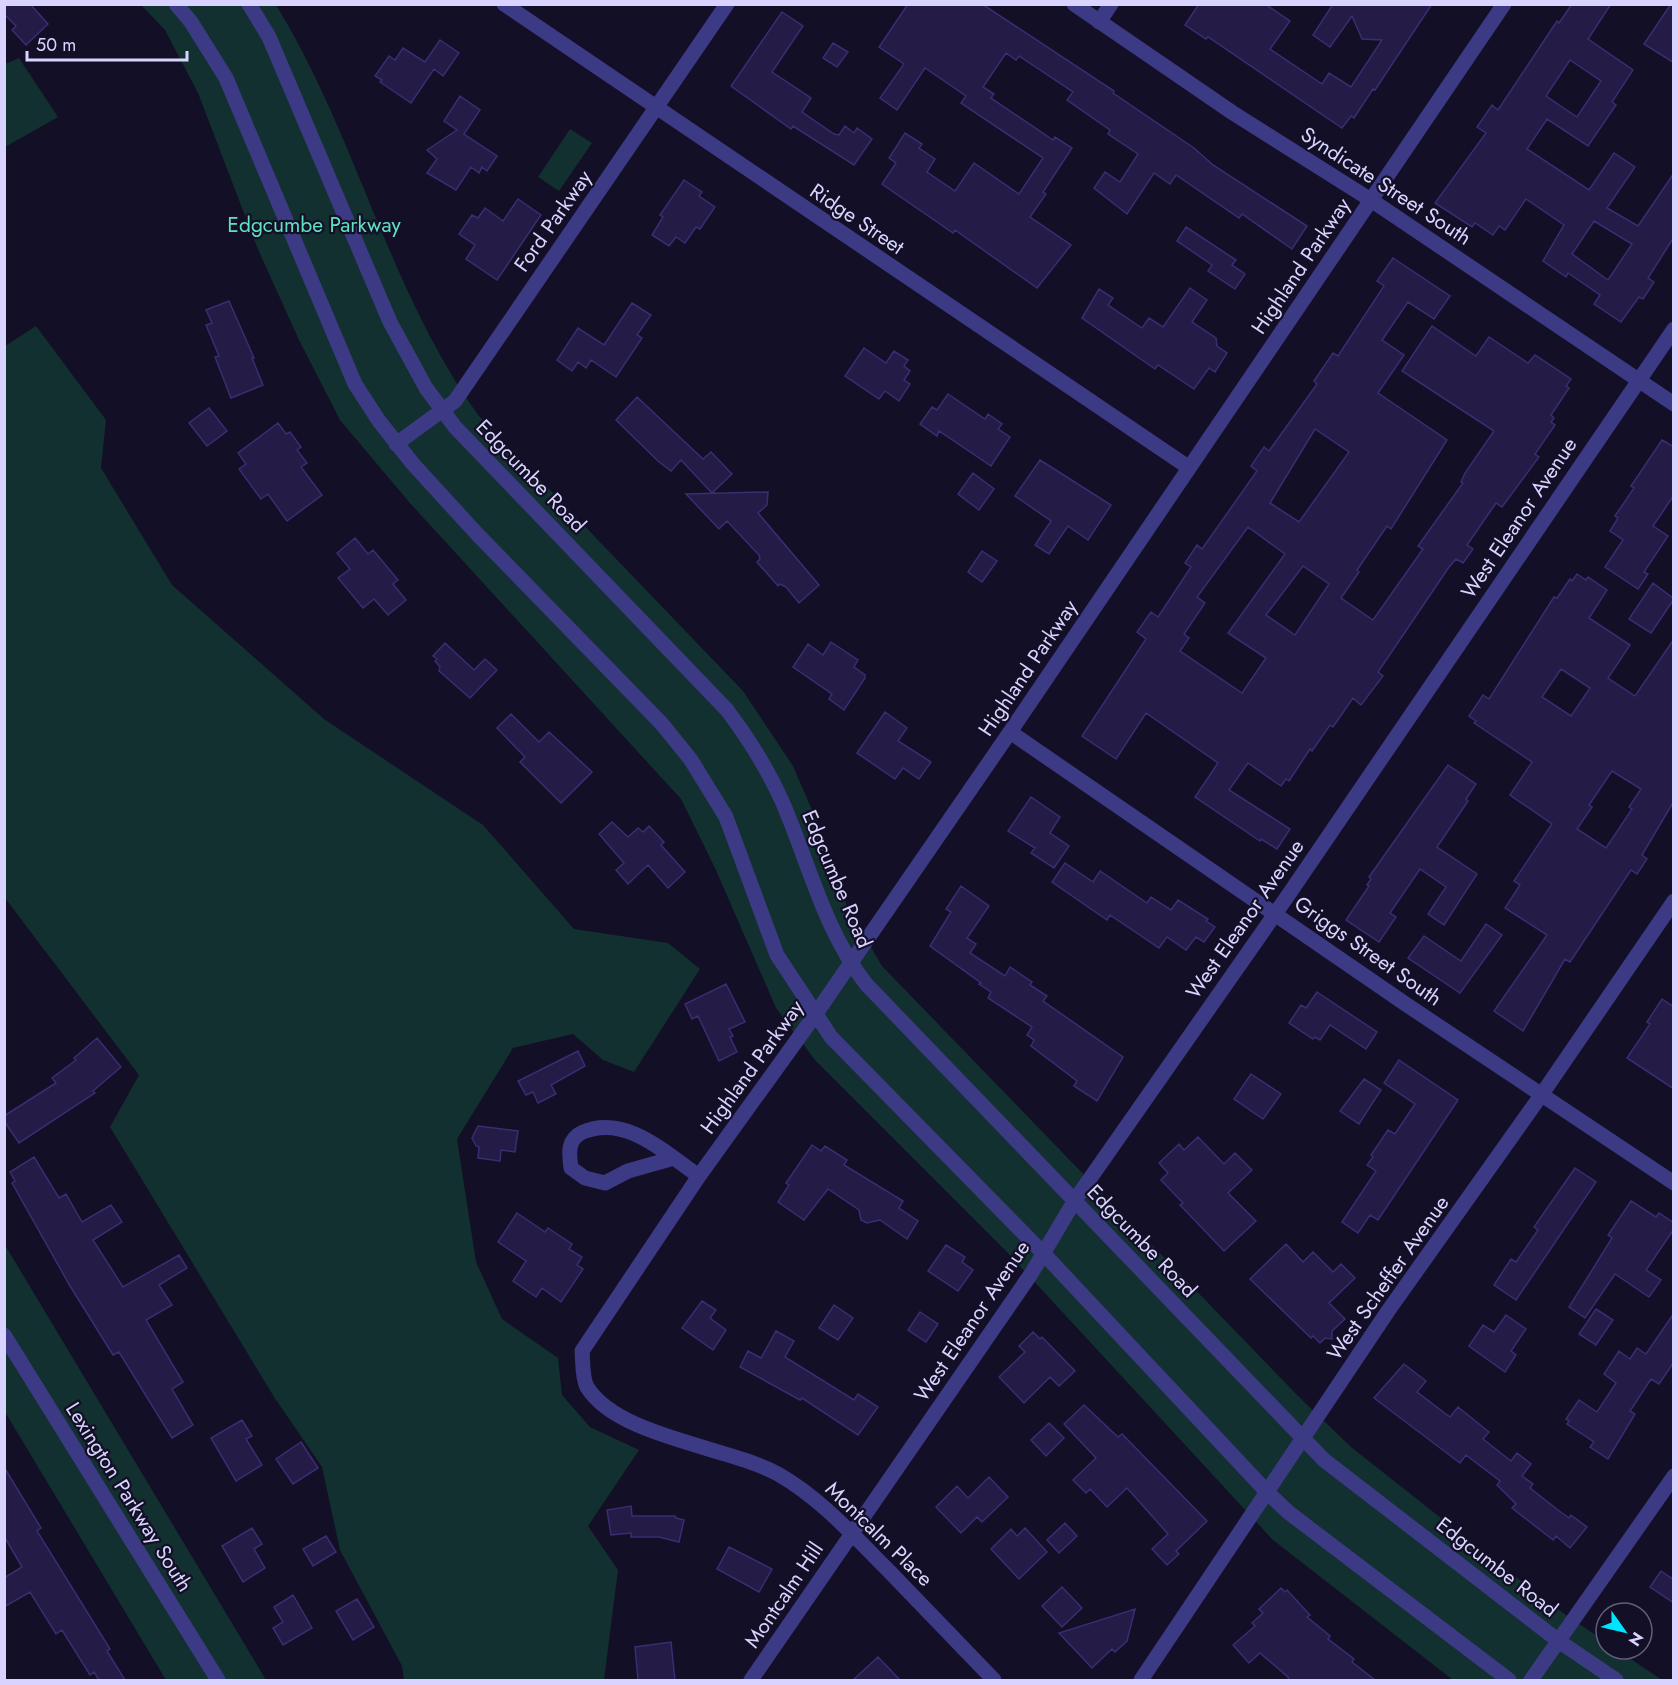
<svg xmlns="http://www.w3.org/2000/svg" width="1678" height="1685" viewBox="0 0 1678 1685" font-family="Jost,sans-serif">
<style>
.green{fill:#12302f}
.building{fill:#241b47;stroke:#3b2d73;stroke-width:1.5;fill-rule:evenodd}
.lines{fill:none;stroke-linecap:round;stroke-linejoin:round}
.minor{stroke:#3d3a85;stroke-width:15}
.labels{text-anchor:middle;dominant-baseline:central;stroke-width:4.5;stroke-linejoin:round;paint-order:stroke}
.street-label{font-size:21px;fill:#d9d4ff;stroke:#130f26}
.park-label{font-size:21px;fill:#5fe0c0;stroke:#130f26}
</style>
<rect width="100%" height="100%" fill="#130f26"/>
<path class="green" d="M141,5H276C356,135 389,291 478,415L743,691L793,766L824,838L847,906L882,966L1300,1398L1351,1447L1550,1604L1606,1642V1649H1616L1662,1680H1453L1273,1540L1005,1250L815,1060L776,1008L715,868L681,799L409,502L340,420L299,340L257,247L198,93L165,30Z
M19,58L58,117L5,147V64Z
M570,129L592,143L559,191L538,177Z
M36,326L106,420L101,468L172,585L324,719L483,825L574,929L668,943L700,969L634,1072L603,1060L573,1034L513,1048L457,1139L476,1262L502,1319L558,1358L562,1395L590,1427L639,1450L588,1526L618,1570L604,1680H404L402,1666L340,1550L322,1467L274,1397L110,1127L139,1075L5,898V346Z
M5,1245L266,1680H166L5,1412Z"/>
<path class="building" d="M4,4H30L48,24L26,45L12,30L16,26L4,14Z
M908,4H982L1114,91L1113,93L1194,148L1213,165L1307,226L1292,249L1242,214L1239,218L1176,175L1170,184L1154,173L1127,214L1094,188L1105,172L1120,182L1138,154L1108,134L1110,130L1067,100L1073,92L1019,56L1016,60L1006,53L983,87L994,94L991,98L1053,140L1055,137L1072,148L1043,192L1046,194L1030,217L1071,245L1037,288L955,230L953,233L882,184L896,163L889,158L905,133L922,144L919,148L935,159L927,172L955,191L974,163L1019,194L1043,158L961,103L966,96L925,68L897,110L880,98L904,64L879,47Z
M1199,4H1265L1290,21L1270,49L1322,84L1329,73L1351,87L1382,40L1362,39L1352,16L1330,47L1313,35L1333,4H1432L1375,90L1373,89L1354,118L1351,116L1342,128L1208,37L1206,39L1185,25Z
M1572,4H1611L1588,39L1633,70L1612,102L1616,105L1588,146L1547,119L1527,149L1589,190L1614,153L1635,167L1607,208L1638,226L1674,173V237L1648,278L1654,282L1643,299L1639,297L1621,322L1594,304L1600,295L1568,273L1566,277L1543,261L1564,225L1526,199L1505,230L1499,226L1493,235L1475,223L1472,227L1435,203L1486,133L1477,127L1492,105L1498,110L1557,21L1559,23ZM1570,60L1601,81L1577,117L1546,96ZM1594,221L1632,244L1608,280L1572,254Z
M1671,4H1674V63L1644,44Z
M782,12L803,26L772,72L811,98L802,112L834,134L839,135L845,126L854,133L857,128L872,139L854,165L793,126L791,129L731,86Z
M440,40L459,53L443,76L434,69L411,103L380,82L382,80L375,76L389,56L395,60L403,48L425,62Z
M833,43L848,52L837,67L823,58Z
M460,96L480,110L464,134L497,156L487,171L482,167L479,173L471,167L456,190L427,173L437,159L427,150L457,130L444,121Z
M684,180L702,192L699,196L715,207L700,229L696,227L685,243L676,237L669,246L652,235L663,217L660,215Z
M518,199L541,215L497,280L466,259L475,245L459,234L472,215L478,218L485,208L503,221Z
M1186,227L1236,260L1232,265L1245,274L1235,289L1208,271L1212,265L1177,241Z
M1393,258L1450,296L1434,319L1408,302L1382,340L1404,355L1378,393L1447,440L1391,529L1387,526L1357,570L1359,572L1341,598L1373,620L1423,549L1418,546L1463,483L1461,482L1465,473L1494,431L1402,371L1432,326L1476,356L1489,337L1528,363L1535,355L1571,379L1566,386L1569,388L1551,415L1554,418L1551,422L1555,425L1535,454L1539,457L1502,507L1496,503L1467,545L1473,549L1463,563L1456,559L1449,567L1378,672L1383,676L1361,705L1353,698L1333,727L1330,725L1312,751L1310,749L1289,781L1286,779L1281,786L1248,763L1229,790L1290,829L1277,849L1261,839L1260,841L1195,797L1218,763L1146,713L1116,759L1082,736L1146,639L1137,632L1151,612L1158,617L1191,567L1185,563L1197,545L1202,549L1257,471L1251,466L1264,447L1269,451L1317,384L1314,381L1333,353L1338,356L1384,286L1377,281ZM1315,429L1349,452L1299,522L1270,503ZM1248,527L1285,554L1228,633L1266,658L1242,693L1180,651L1189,638L1184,634L1205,603L1197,597ZM1303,566L1329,584L1295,635L1266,615Z
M1190,288L1207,300L1192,322L1216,338L1217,346L1227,353L1215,372L1209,368L1194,389L1158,365L1155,369L1082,318L1099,289L1113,298L1108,305L1142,328L1149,318L1163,327Z
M229,301L254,358H252L263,385L231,398L215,357L219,356L206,325L212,323L206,310Z
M632,303L651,315L637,335L642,338L616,377L591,360L586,368L578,362L572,371L557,360L578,328L604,345Z
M864,348L886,363L894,351L908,360L904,366L910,371L904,380L910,384L899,401L885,391L879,399L845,376Z
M948,394L985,419L988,414L1002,424L998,429L1010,437L991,466L939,431L937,436L920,424L932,407L937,410Z
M637,397L703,459L711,452L732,474L712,493L681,460L671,471L658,461L616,420Z
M209,408L227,431L207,446L189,423Z
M278,423L286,434L290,432L301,447L297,450L307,463L301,467L322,495L287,521L268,494L261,499L239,469L246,464L238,453Z
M1662,440L1674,447V495L1653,526L1668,536L1644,572L1648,574L1638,589L1605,567L1623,540L1610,531L1618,518L1615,516L1634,488L1631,486Z
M1040,460L1111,505L1088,540L1068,526L1049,554L1035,545L1051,521L1015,496Z
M973,473L994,489L979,510L958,494Z
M768,492L767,505L758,513L819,585L799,603L786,587L780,584L778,586L757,562L760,559L759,555L727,521L719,529L686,494Z
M355,538L368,554L373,550L398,580L393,584L406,600L388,615L374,599L363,608L338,578L350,569L337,553Z
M982,551L997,561L982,582L968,572Z
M1577,574L1586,580L1588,577L1607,590L1589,618L1630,645L1608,678L1635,696L1674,639V801L1642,855L1647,859L1637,874L1631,870L1570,962L1565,959L1523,1031L1494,1011L1547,935L1505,908L1520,885L1514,881L1552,824L1510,795L1532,762L1474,723L1476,721L1469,716L1483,695L1489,699L1554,597L1557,598L1570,579L1572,581ZM1561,669L1590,688L1571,716L1542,697ZM1612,771L1641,789L1629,807L1632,809L1606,848L1577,829L1592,807L1589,805Z
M1653,583L1674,599L1651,633L1629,619Z
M831,642L858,660L854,667L865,675V678L844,710L829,699L832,694L793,667L808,644L823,655Z
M445,643L474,670L485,659L497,670L470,698L439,671L440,667L435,661L437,659L433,656Z
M885,712L907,728L898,741L931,762L919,779L903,768L895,779L857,753Z
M511,714L539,742L549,732L592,772L561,803L520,762L525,757L497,728Z
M1448,765L1476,784L1466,799L1468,801L1437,847L1477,874L1444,925L1428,914L1446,887L1420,869L1390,913L1396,917L1379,942L1346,920L1369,886L1367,885L1371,879L1369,877Z
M1031,797L1060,817L1050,833L1069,846L1054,868L1031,853L1035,848L1008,831Z
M612,822L628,837L638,828L643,832L649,826L664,842L661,845L685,872L668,888L648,865L628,884L616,870L624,863L599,834Z
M1065,863L1093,882L1100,871L1147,903L1151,897L1171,910L1178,900L1208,919L1206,921L1215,927L1204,942L1196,937L1186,950L1167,937L1159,948L1110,915L1107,920L1052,882Z
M961,886L989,906L967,938L976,944L970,953L1005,976L1010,967L1032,982L1030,985L1047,996L1043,1001L1123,1057L1097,1101L1074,1086L1077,1081L1031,1046L1034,1040L1027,1035L1032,1027L988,998L991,992L979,984L981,983L930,946L951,912L946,909Z
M1486,924L1502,935L1460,993L1408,958L1424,936L1461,961Z
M726,984L745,1022L729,1029L733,1036L730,1037L737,1052L719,1061L698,1016L692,1019L685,1004Z
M1317,992L1377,1032L1366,1049L1330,1025L1320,1040L1315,1037L1313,1039L1289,1023L1301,1005L1306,1008Z
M1662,999L1674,1007V1089L1627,1058L1650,1024L1647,1022Z
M97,1038L121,1067L93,1091L95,1093L19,1143L4,1121V1116L56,1083L52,1078L76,1060L74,1058Z
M578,1051L585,1066L551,1085L556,1094L538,1103L533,1092L526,1095L518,1081Z
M1399,1060L1458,1100L1378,1220L1370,1215L1358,1233L1342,1222L1376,1171L1367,1165L1373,1157L1371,1155L1388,1130L1395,1134L1415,1104L1384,1083Z
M1251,1074L1281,1094L1263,1119L1234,1099Z
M1364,1079L1381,1090L1359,1124L1340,1111Z
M478,1126L518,1131L515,1152L501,1150L500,1161L478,1158L479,1147L476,1146L472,1138Z
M1198,1137L1224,1164L1235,1153L1252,1170L1228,1193L1256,1221L1224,1251L1180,1205L1183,1203L1161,1180L1168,1173L1159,1163L1179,1144L1184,1150Z
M812,1145L821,1151L825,1146L847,1160L844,1165L903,1201L899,1208L918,1221L907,1239L880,1220L867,1223L861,1220L859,1210L828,1189L804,1220L778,1202L789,1185L786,1183Z
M34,1157L59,1198L66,1194L82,1222L111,1205L122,1222L93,1240L123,1287L179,1255L187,1268L159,1285L172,1305L146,1320L183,1382L172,1389L193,1425L172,1438L119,1352L113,1355L70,1286L12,1183L15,1181L10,1172Z
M1575,1168L1596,1182L1516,1300L1494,1285L1511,1259L1516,1262L1538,1230L1534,1227Z
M1631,1201L1656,1217L1659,1213L1674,1223V1229L1646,1270L1661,1280L1649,1297L1615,1274L1585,1318L1569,1307L1612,1238L1608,1235Z
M517,1213L545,1232L548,1228L572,1244L569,1249L582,1257L577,1265L583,1269L561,1302L542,1288L536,1297L513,1281L526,1261L498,1242Z
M1286,1244L1303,1262L1313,1252L1333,1272L1341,1264L1355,1278L1329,1303L1345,1319L1332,1331V1339L1325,1338L1320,1343L1313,1336L1311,1338L1250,1279Z
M946,1245L965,1257L962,1262L973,1270L958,1291L928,1271Z
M702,1301L716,1310L710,1318L726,1330L713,1350L682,1328Z
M834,1305L853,1318L838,1340L819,1328Z
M1596,1309L1613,1320L1596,1345L1579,1334Z
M920,1312L938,1324L926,1342L908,1330Z
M1674,1313V1362L1659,1384L1651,1379L1630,1411L1635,1414L1608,1459L1590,1447L1594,1442L1567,1424L1569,1421L1566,1419L1579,1400L1597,1412L1616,1383L1604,1374L1619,1351L1630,1359L1637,1348L1646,1354Z
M1506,1315L1526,1329L1511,1351L1516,1355L1505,1372L1469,1346L1483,1325L1494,1332Z
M776,1331L794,1341L785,1357L854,1400L858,1394L878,1407L858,1435L802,1398L800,1400L740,1367L748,1351L761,1358Z
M1033,1332L1040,1339L1042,1337L1075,1371L1059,1386L1050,1377L1024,1403L999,1377L1025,1352L1019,1346Z
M1404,1364L1426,1381L1417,1392L1450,1417L1458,1407L1489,1432L1483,1439L1511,1461L1517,1453L1531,1464L1522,1476L1533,1484L1530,1488L1558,1510L1569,1518L1571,1515L1587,1527L1570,1548L1556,1536L1553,1540L1512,1508L1516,1504L1497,1485L1500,1481L1466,1455L1460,1463L1374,1398Z
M1084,1405L1118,1437L1122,1434L1207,1521L1176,1551L1179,1554L1167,1565L1152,1549L1168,1534L1127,1488L1107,1507L1090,1489L1086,1493L1073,1480L1096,1458L1064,1424Z
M242,1420L252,1436L246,1439L262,1465L236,1481L211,1438Z
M1049,1423L1064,1438L1046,1456L1031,1440Z
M301,1442L318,1468L293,1484L276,1459Z
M4,1467L41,1528L37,1531L110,1649L107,1651L125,1680H99L94,1672L90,1675L62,1630L56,1634L30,1592L4,1607V1578L22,1567L4,1536Z
M989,1477L1008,1497L982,1522L977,1517L961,1533L936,1507L957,1486L968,1498Z
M631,1506L632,1516H675L676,1518L684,1520L679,1542L659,1537H631V1533L611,1535L607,1510Z
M1065,1523L1077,1536L1059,1553L1047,1540Z
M252,1528L262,1544L254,1549L265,1568L243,1582L222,1546Z
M1025,1528L1047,1552L1019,1579L991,1549L1011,1529L1017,1536Z
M326,1536L336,1552L313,1566L303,1549Z
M729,1547L772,1569L759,1592L717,1569Z
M1661,1571L1674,1580V1603L1650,1587Z
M1062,1587L1082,1608L1062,1627L1042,1606Z
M1281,1588L1285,1592L1287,1590L1310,1615L1307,1617L1330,1636L1328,1639L1354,1659L1352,1662L1375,1680H1289L1288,1677L1260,1653L1249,1663L1233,1645L1255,1626L1252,1623L1263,1613L1259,1609Z
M293,1595L312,1628L283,1645L273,1628L283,1622L274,1607Z
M357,1599L374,1627L353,1640L336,1611Z
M1135,1609L1127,1641L1115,1652L1112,1649L1092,1668L1059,1633Z
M671,1642L675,1680H638L635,1647Z
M878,1657L900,1680H853Z"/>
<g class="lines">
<path class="minor" d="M176,4L191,22L226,78L355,384L379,421L413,464L478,535L662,724L691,760L726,817L777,955L831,1037L1044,1254L1268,1493L1288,1512L1509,1680
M249,4L269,37L390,322L426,388L455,427L727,710C749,739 767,768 782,801C809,863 824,930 866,984L1324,1460L1560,1642L1616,1680
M504,4L1188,467
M1074,4L1233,113L1371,200L1674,404
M1099,22L1111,4
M396,444L455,401L727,4
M1010,732L1407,1005L1674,1183
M674,1158L628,1171L605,1183L585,1178L571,1168C569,1153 567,1139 583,1132C626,1114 665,1153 699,1176
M4,1335L218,1680
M751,1680L1031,1274L1075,1200L1289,894L1674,329
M994,1680C958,1643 923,1606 887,1569C853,1535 820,1498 778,1474C726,1446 618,1437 587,1387C582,1378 583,1361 582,1351L699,1176L815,1015L1010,732L1504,4
M1141,1680L1388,1311L1542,1094L1674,901
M1531,1680L1674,1476"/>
</g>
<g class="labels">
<g class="street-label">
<text transform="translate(1386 186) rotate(33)">Syndicate Street South</text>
<text transform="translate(857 219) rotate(34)">Ridge Street</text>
<text transform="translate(553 221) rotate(-55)">Ford Parkway</text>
<text transform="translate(1301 266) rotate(-56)">Highland Parkway</text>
<text transform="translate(531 476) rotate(46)">Edgcumbe Road</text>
<text transform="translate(1519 518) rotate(-56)">West Eleanor Avenue</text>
<text transform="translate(1028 668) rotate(-56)">Highland Parkway</text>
<text transform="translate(837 879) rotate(67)">Edgcumbe Road</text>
<text transform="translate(1245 919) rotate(-55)">West Eleanor Avenue</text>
<text transform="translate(1368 951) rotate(35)">Griggs Street South</text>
<text transform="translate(752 1067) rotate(-54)">Highland Parkway</text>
<text transform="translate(1142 1241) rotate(46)">Edgcumbe Road</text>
<text transform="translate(1388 1278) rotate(-55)">West Scheffer Avenue</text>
<text transform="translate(972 1321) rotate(-56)">West Eleanor Avenue</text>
<text transform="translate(129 1497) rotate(58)">Lexington Parkway South</text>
<text transform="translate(879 1534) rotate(44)">Montcalm Place</text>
<text transform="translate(1497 1567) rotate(38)">Edgcumbe Road</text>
<text transform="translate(784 1595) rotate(-56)">Montcalm Hill</text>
</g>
<g class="park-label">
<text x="314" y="225">Edgcumbe Parkway</text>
</g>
</g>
<rect width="1678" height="1685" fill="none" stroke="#d9d4ff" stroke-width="12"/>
<g transform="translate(1624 1631) rotate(124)"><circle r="28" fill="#130f26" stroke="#625e7d" stroke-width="1.5"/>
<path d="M0-4.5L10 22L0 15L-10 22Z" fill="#00e5ff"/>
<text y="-9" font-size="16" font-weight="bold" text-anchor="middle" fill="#d9d4ff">N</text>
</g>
<path d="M27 51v9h160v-9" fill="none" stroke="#d9d4ff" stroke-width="3"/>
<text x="36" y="51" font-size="18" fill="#d9d4ff" stroke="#130f26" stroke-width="4.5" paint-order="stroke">50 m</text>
</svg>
